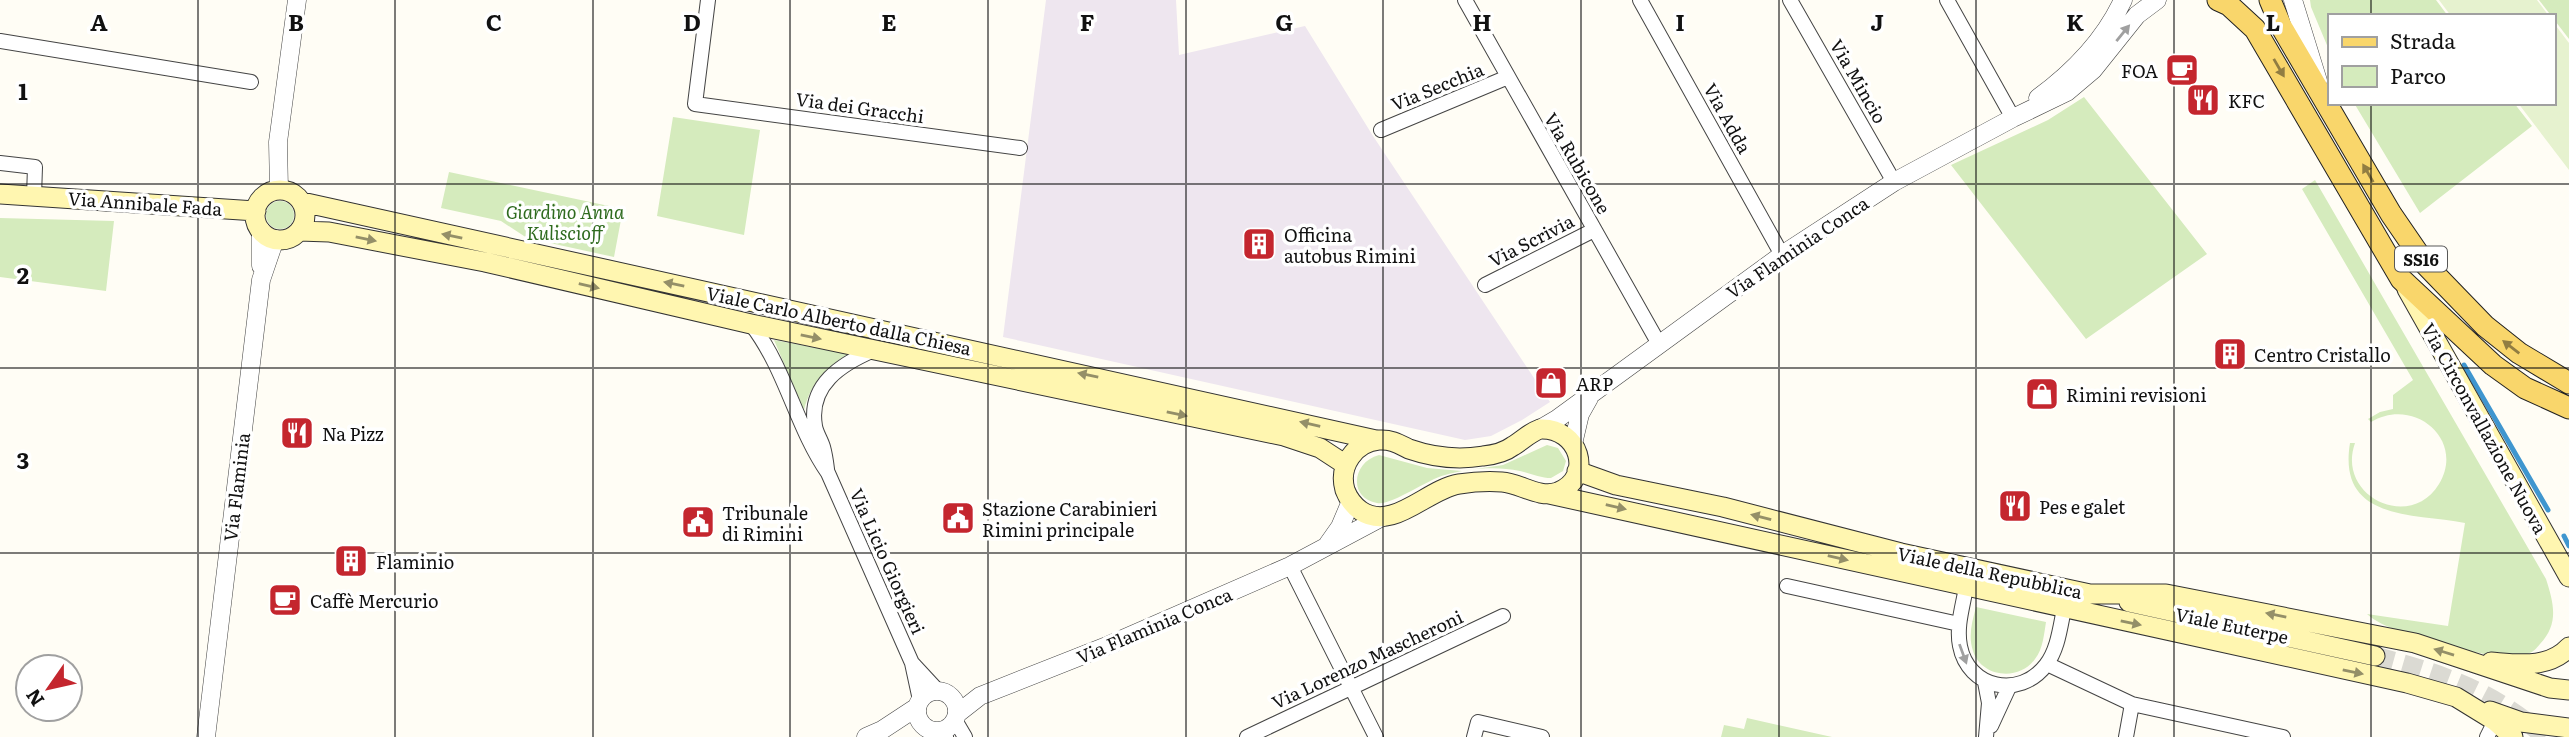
<svg xmlns="http://www.w3.org/2000/svg" width="2569" height="737" viewBox="0 0 2569 737" font-family="Literata,serif">
<style>
.industrial{fill:#eee6ef}
.green{fill:#d5ebbd}
.pitch{fill:#e6f2cf}
.lines{fill:none;stroke-linecap:round;stroke-linejoin:round}
.stream{stroke:#3f96cf;stroke-width:5}
.secondary-tunnel{stroke:#dbdad3;stroke-width:19;stroke-dasharray:19 10;stroke-linecap:butt}
.minor-casing{stroke:#444;stroke-width:16}
.tertiary-casing{stroke:#444;stroke-width:19}
.secondary-casing{stroke:#333;stroke-width:21}
.primary-casing{stroke:#222;stroke-width:23}
.minor{stroke:#fff;stroke-width:14}
.tertiary{stroke:#fff;stroke-width:18}
.secondary{stroke:#fff6b0;stroke-width:19}
.primary{stroke:#f9d66b;stroke-width:21}
.oneway{fill:#a0a0a0}
.oneway2{fill:#917d42}
.oneway3{fill:#948f68}
.grid{fill:none;stroke:#111;stroke-width:2;stroke-opacity:0.55}
.labels{text-anchor:middle;dominant-baseline:central;stroke-width:7;stroke-linejoin:round;paint-order:stroke}
.shield{fill:#fff;stroke:#585858;stroke-width:2}
.shield-label{font-size:16px;font-weight:bold;fill:#111}
.poi-label{font-size:18px;fill:#111;stroke:#fff;text-anchor:start}
.street-label{font-size:18px;fill:#111;stroke:#fff}
.park-label{font-size:18px;font-style:italic;fill:#2f6b1f;stroke:#fff}
.grid-label{font-size:23px;text-anchor:middle;font-weight:bold;fill:#111;stroke:#fff;stroke-width:7;stroke-linejoin:round;paint-order:stroke}
</style>
<rect width="100%" height="100%" fill="#fffdf5"/>
<path class="industrial" d="M1046,0H1176L1179,55L1305,26L1373,136L1550,402L1522,420L1491,436L1465,440L1003,337Z"/>
<path class="green" d="M2310,0H2436L2448,16H2329V50L2311,7Z
M2539,0H2569V39Z
M2084,97L2207,254L2086,339L1951,165L2048,120Z
M2354,103H2514L2532,126L2420,213Z
M673,117L760,130L744,235L657,216Z
M449,172L623,209L614,257L527,238L501,221L441,208Z
M2315,180L2546,579C2554,604 2559,624 2540,644C2537,648 2532,653 2527,654C2505,663 2454,647 2431,640C2409,633 2384,629 2367,614L2448,626L2465,523C2415,513 2337,522 2350,443H2355C2336,496 2410,532 2439,484C2466,439 2413,396 2371,422L2368,419L2380,412L2393,409V395L2413,380L2302,189Z
M266 215a14 14 0 1 1 28 0a14 14 0 1 1-28 0Z
M0,218L114,221L106,291L0,277Z
M774,340L848,354C825,368 811,383 804,410Z
M1547,445L1558,448L1566,461L1563,471L1551,478C1541,478 1530,473 1520,471C1496,466 1469,468 1445,475C1426,480 1391,506 1377,503C1348,498 1352,462 1379,455L1427,468L1462,471L1503,465Z
M1976,607L2046,622C2044,634 2043,649 2035,659C2019,682 1981,677 1973,651C1968,636 1972,622 1976,607Z
M1747,718L1832,737H1721L1724,725L1744,729Z"/>
<path class="pitch" d="M2439,0H2537L2549,16H2451Z
M2553,22L2569,43V170L2518,103H2553Z"/>
<g class="lines">
<path class="stream" d="M2464,365L2548,510
M2564,536L2569,546"/>
<path class="secondary-tunnel" d="M2375,656C2442,674 2492,690 2545,737"/>
<defs>
<path id="minor" d="M708,0L695,104L1020,148
M1465,0L1659,344
M1640,0L1782,255
M1790,0L1894,182
M1947,0L2013,118
M0,41L251,82
M1381,130L1508,77
M0,163L35,167L34,196
M1485,285L1594,230
M751,324C786,369 796,427 828,473L912,663L920,700
M827,469C826,461 825,454 823,447C821,440 816,433 815,426C808,385 841,364 874,350
M1290,566L1376,737
M1787,586L1959,624
M1966,587C1963,606 1956,626 1960,646C1968,688 2019,700 2046,665C2058,649 2060,628 2064,609
M913,664L938,691
M2047,664L2132,704L2126,737
M1985,682L1989,703L1986,737
M2132,704L2283,737
M955,720L965,737
M1991,726L2009,687
M938,731L946,737
M1247,737L1503,616
M1474,737L1478,722L1542,737
M2487,737L2495,721"/>
<path id="tertiary" d="M2293,0L2318,81
M2038,98C2072,73 2105,39 2123,0
M279,190L278,142L297,0
M261,266V230
M1540,429L1557,419L1782,255L1894,182L2013,118L2067,92L2093,70L2137,15L2157,0
M1573,444L1580,414L1589,398
M1328,544L1340,527L1351,501
M917 711a20 20 0 1 1 40 0a20 20 0 1 1-40 0Z
M957,714L980,696L1109,645L1290,566L1382,517
M206,737L261,280L275,239
M866,737L882,730L917,707"/>
<path id="secondary" d="M255 215a25 25 0 1 1 50 0a25 25 0 1 1-50 0Z
M0,194L256,211
M302,202L1376,440
M299,231L329,232L485,262L751,324L1284,436L1320,448L1346,465
M2407,289L2569,577
M1540,429C1579,427 1595,477 1558,492C1539,499 1520,483 1502,482C1488,481 1472,482 1459,484C1427,489 1393,532 1361,511C1354,506 1348,498 1345,490C1338,466 1355,442 1379,440C1391,439 1399,444 1409,449C1432,457 1459,460 1483,456C1493,455 1505,452 1513,446C1523,440 1529,433 1540,429Z
M1577,471L1616,485L1723,507L1901,553L2090,594H2166L2415,643L2550,688L2569,690
M1549,494L2407,683L2456,697L2495,721L2513,737
M2129,602L2375,656
M2491,662C2518,664 2549,669 2569,647
M2490,711L2521,722L2569,728"/>
<path id="primary" d="M2218,0L2229,5L2255,29L2401,279L2493,365L2525,388L2569,408
M2270,0L2281,26L2391,214L2426,265L2485,326L2519,353L2569,383"/>
</defs>
<use href="#minor" class="minor-casing"/>
<use href="#tertiary" class="tertiary-casing"/>
<use href="#secondary" class="secondary-casing"/>
<use href="#primary" class="primary-casing"/>
<use href="#minor" class="minor"/>
<use href="#tertiary" class="tertiary"/>
<use href="#secondary" class="secondary"/>
<use href="#primary" class="primary"/>
</g>
<defs><path id="oneway-solid" d="M-6-.8H1V-3.2L6.5 0L1 3.2V.8H-6Z" transform="scale(1.75)"/></defs>
<g class="oneway">
<use href="#oneway-solid" transform="translate(2123 33) rotate(-51)"/>
<use href="#oneway-solid" transform="translate(1963 654) rotate(70)"/>
</g>
<g class="oneway2">
<use href="#oneway-solid" transform="translate(2279 68) rotate(60)"/>
<use href="#oneway-solid" transform="translate(2368 173) rotate(-120)"/>
<use href="#oneway-solid" transform="translate(2511 347) rotate(-142)"/>
</g>
<g class="oneway3">
<use href="#oneway-solid" transform="translate(452 236) rotate(-168)"/>
<use href="#oneway-solid" transform="translate(366 239) rotate(11)"/>
<use href="#oneway-solid" transform="translate(674 284) rotate(-168)"/>
<use href="#oneway-solid" transform="translate(589 286) rotate(13)"/>
<use href="#oneway-solid" transform="translate(811 337) rotate(12)"/>
<use href="#oneway-solid" transform="translate(1088 375) rotate(-168)"/>
<use href="#oneway-solid" transform="translate(1177 414) rotate(12)"/>
<use href="#oneway-solid" transform="translate(1310 424) rotate(-167)"/>
<use href="#oneway-solid" transform="translate(1616 507) rotate(13)"/>
<use href="#oneway-solid" transform="translate(1761 517) rotate(-166)"/>
<use href="#oneway-solid" transform="translate(1838 558) rotate(13)"/>
<use href="#oneway-solid" transform="translate(2276 615) rotate(-169)"/>
<use href="#oneway-solid" transform="translate(2131 623) rotate(12)"/>
<use href="#oneway-solid" transform="translate(2444 652) rotate(-163)"/>
<use href="#oneway-solid" transform="translate(2353 672) rotate(12)"/>
</g>
<path class="grid" d="M198,0V737M395,0V737M593,0V737M790,0V737M988,0V737M1186,0V737M1383,0V737M1581,0V737M1779,0V737M1976,0V737M2174,0V737M2371,0V16M2371,103V737M0,184H2569M0,368H2569M0,553H2569"/>
<defs>
<symbol id="cafe-square" viewBox="-11 -11 22 22"><rect x="-9" y="-9" width="18" height="18" rx="4" fill="#c4262e" stroke="#fff"/><path d="M-5.5-4.5H6V0H3Q3 3.5 0 3.5H-2.5Q-5.5 3.5-5.5 0ZM3-3.2v2h1.7v-2ZM-6 4.5H4V6H-6Z" fill="#fff"/></symbol>
<symbol id="restaurant-square" viewBox="-11 -11 22 22"><rect x="-9" y="-9" width="18" height="18" rx="4" fill="#c4262e" stroke="#fff"/><path d="M-5-6h1v4h1v-4h1v4h1v-4h1v5L-1.5 .5V6h-2V.5L-5-1ZM5-6V6H3V1.5H1.5Q1.5-4 5-6Z" fill="#fff"/></symbol>
<symbol id="building-square" viewBox="-11 -11 22 22"><rect x="-9" y="-9" width="18" height="18" rx="4" fill="#c4262e" stroke="#fff"/><path d="M-4-6H4V6H1V3H-1V6H-4ZM-2.5-4.3h1.7v1.8h-1.7ZM.8-4.3h1.7v1.8H.8ZM-2.5-1h1.7V.8h-1.7ZM.8-1h1.7V.8H.8Z" fill="#fff"/></symbol>
<symbol id="shop-square" viewBox="-11 -11 22 22"><rect x="-9" y="-9" width="18" height="18" rx="4" fill="#c4262e" stroke="#fff"/><path d="M-5-2.5h2.3a2.7 3.5 0 0 1 5.4 0H5L5.5 6h-11ZM-1.5-2.5h3a1.5 2.3 0 0 0-3 0Z" fill="#fff"/></symbol>
<symbol id="civic-square" viewBox="-11 -11 22 22"><rect x="-9" y="-9" width="18" height="18" rx="4" fill="#c4262e" stroke="#fff"/><path d="M-.6-6.5H3V-4.5H.6V-3L4-1V1h2V6H-6V1h2V-1L-.6-3ZM-1.2 2.5V6h2.4V2.5Z" fill="#fff"/></symbol>
</defs>
<g fill-rule="evenodd">
<use href="#cafe-square" x="2163" y="51" width="38" height="38"/>
<use href="#restaurant-square" x="2184" y="81" width="38" height="38"/>
<use href="#building-square" x="1240" y="225" width="38" height="38"/>
<use href="#building-square" x="2211" y="335" width="38" height="38"/>
<use href="#shop-square" x="1532" y="364" width="38" height="38"/>
<use href="#shop-square" x="2023" y="375" width="38" height="38"/>
<use href="#restaurant-square" x="278" y="414" width="38" height="38"/>
<use href="#restaurant-square" x="1996" y="487" width="38" height="38"/>
<use href="#civic-square" x="939" y="499" width="38" height="38"/>
<use href="#civic-square" x="679" y="503" width="38" height="38"/>
<use href="#building-square" x="332" y="542" width="38" height="38"/>
<use href="#cafe-square" x="266" y="581" width="38" height="38"/>
</g>
<g class="labels">
<rect class="shield" x="2395" y="246.5" width="52" height="25" rx="5"/>
<g class="shield-label">
<text x="2421" y="259">SS16</text>
</g>
<g class="poi-label">
<text x="2158" y="70" text-anchor="end">FOA</text>
<text x="2228" y="100">KFC</text>
<text x="1284" y="234">Officina<tspan x="1284" dy="21">autobus Rimini</tspan></text>
<text x="2254" y="354">Centro Cristallo</text>
<text x="1576" y="383">ARP</text>
<text x="2066" y="394">Rimini revisioni</text>
<text x="322" y="433">Na Pizz</text>
<text x="2039" y="506">Pes e galet</text>
<text x="982" y="508">Stazione Carabinieri<tspan x="982" dy="21">Rimini principale</tspan></text>
<text x="722" y="512">Tribunale<tspan x="722" dy="21">di Rimini</tspan></text>
<text x="376" y="561">Flaminio</text>
<text x="310" y="600">Caffè Mercurio</text>
</g>
<g class="street-label">
<text transform="translate(1859 81) rotate(60)">Via Mincio</text>
<text transform="translate(1437 86) rotate(-22)">Via Secchia</text>
<text transform="translate(860 107) rotate(8)">Via dei Gracchi</text>
<text transform="translate(1728 118) rotate(61)">Via Adda</text>
<text transform="translate(1578 163) rotate(60)">Via Rubicone</text>
<text transform="translate(145 203) rotate(4)">Via Annibale Fada</text>
<text transform="translate(1531 240) rotate(-27)">Via Scrivia</text>
<text transform="translate(1797 247) rotate(-34)">Via Flaminia Conca</text>
<text transform="translate(839 320) rotate(12)">Viale Carlo Alberto dalla Chiesa</text>
<text transform="translate(2485 428) rotate(61)">Via Circonvallazione Nuova</text>
<text transform="translate(236 487) rotate(-83)">Via Flaminia</text>
<text transform="translate(888 561) rotate(66)">Via Licio Giorgieri</text>
<text transform="translate(1990 572) rotate(12)">Viale della Repubblica</text>
<text transform="translate(1154 625) rotate(-23)">Via Flaminia Conca</text>
<text transform="translate(2232 625) rotate(12)">Viale Euterpe</text>
<text transform="translate(1367 659) rotate(-25)">Via Lorenzo Mascheroni</text>
</g>
<g class="park-label">
<text x="565" y="211">Giardino Anna<tspan x="565" dy="21">Kuliscioff</tspan></text>
</g>
</g>
<g class="grid-label">
<text x="99" y="31">A</text>
<text x="296" y="31">B</text>
<text x="494" y="31">C</text>
<text x="692" y="31">D</text>
<text x="889" y="31">E</text>
<text x="1087" y="31">F</text>
<text x="1284" y="31">G</text>
<text x="1482" y="31">H</text>
<text x="1680" y="31">I</text>
<text x="1877" y="31">J</text>
<text x="2075" y="31">K</text>
<text x="2273" y="31">L</text>
<text x="23" y="100">1</text>
<text x="23" y="284">2</text>
<text x="23" y="469">3</text>
</g>
<rect x="2328" y="14" width="228" height="91" fill="#ffffff" stroke="#a0a0a0" stroke-width="2"/>
<rect x="2342" y="37" width="35" height="10" fill="#f9d66b" stroke="#a0a0a0" stroke-width="2"/>
<text x="2390" y="49" font-size="21" fill="#111111">Strada</text>
<rect x="2342" y="66" width="35" height="21" fill="#d5ebbd" stroke="#a0a0a0" stroke-width="2"/>
<text x="2390" y="84" font-size="21" fill="#111111">Parco</text>
<g transform="translate(49 688) rotate(236)"><circle r="33" fill="#ffffff" stroke="#a0a0a0" stroke-width="2"/>
<path d="M0-5L12 26L0 18L-12 26Z" fill="#c4262e"/>
<text y="-10" font-size="19" font-weight="bold" text-anchor="middle" fill="#111111">N</text>
</g>
</svg>
